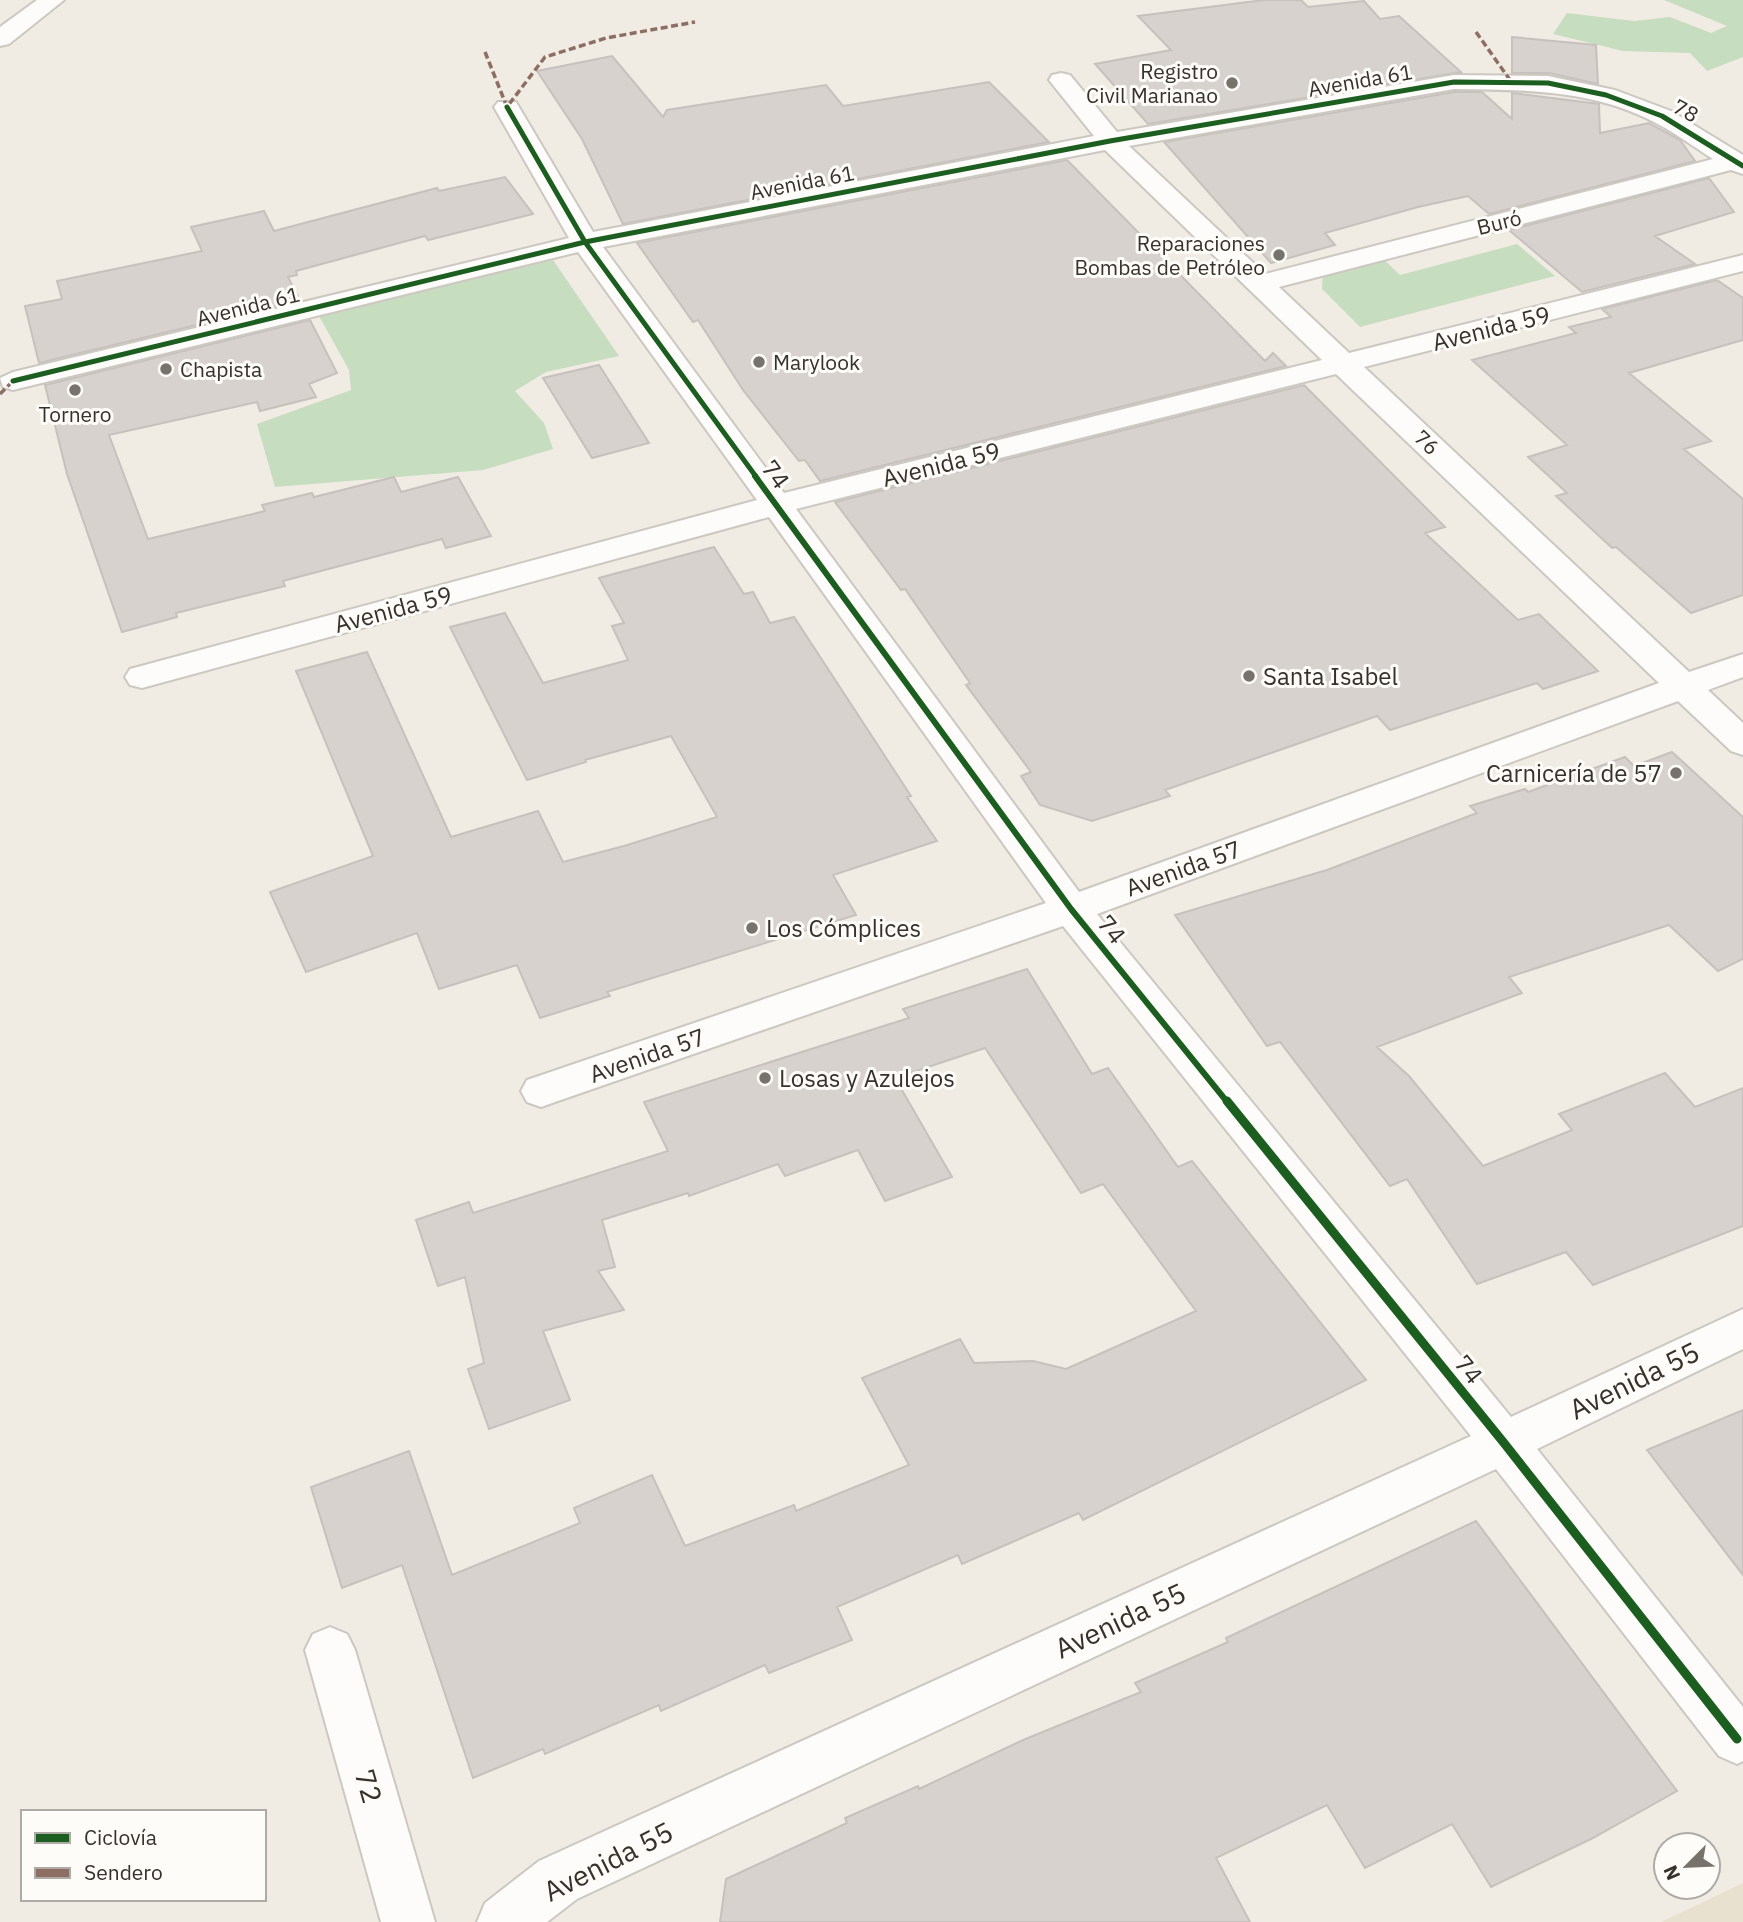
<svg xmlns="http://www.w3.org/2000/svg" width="1743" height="1922" viewBox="0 0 1743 1922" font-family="'IBM Plex Sans',sans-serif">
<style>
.built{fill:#e9e1d0}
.green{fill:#c6ddbf}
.building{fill:#d8d2cf;stroke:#c7c1be;stroke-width:2}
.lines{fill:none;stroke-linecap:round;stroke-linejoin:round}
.minor-casing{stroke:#ccc8c1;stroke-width:4}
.minor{fill:#fdfcfb;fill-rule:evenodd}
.quiet{stroke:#8d6e63;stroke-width:3.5;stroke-dasharray:7 3.5;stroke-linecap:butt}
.cycleway-far2-casing{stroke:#fefcf9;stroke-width:9}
.cycleway-far1-casing{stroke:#fefcf9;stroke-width:10}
.cycleway-casing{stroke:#fefcf9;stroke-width:13}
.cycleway-far2{stroke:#1b5e20;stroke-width:5}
.cycleway-far1{stroke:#1b5e20;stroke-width:6}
.cycleway{stroke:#1b5e20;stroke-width:9}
.poi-dot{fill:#77726b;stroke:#fefcf9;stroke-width:2.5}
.labels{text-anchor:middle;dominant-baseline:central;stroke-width:6;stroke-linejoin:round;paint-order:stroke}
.far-poi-label{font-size:21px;fill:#35312b;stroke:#fefcf9;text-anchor:end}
.far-street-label{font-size:21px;fill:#35312b;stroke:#fefcf9}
.street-label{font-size:24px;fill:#35312b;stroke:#fefcf9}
.poi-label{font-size:24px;fill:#35312b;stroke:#fefcf9;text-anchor:start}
.near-street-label{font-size:28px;fill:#35312b;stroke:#fefcf9}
</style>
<rect width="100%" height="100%" fill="#f1ece3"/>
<path class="built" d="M1743,1883V1922H1661Z"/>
<path class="green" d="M1664,0H1743V57L1707,71L1690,53L1623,51L1553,34L1567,13L1634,21L1670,17L1711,33L1727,26Z
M1517,244L1555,276L1360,327L1322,289L1323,271L1380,256L1400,275Z
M553,260L619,356L546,372L515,391L544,423L553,449L483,470L275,487L257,424L351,390L349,370L319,316Z"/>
<path class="building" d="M1264,0H1301L1308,7L1364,1L1380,19L1399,16L1461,72L1148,124L1095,64L1171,50L1138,16Z
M1512,37L1596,45L1598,84L1549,73H1512Z
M612,56L663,117L667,110L826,85L843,106L989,82L1049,142L623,224L582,139L537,71Z
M1454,92H1482L1512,119V93L1599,104L1600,133L1649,123L1680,140L1695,161L1489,214L1468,196L1418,207L1325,233L1335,245L1271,263L1164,142Z
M1067,160L1265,361L1273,353L1286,366L820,481L805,460L799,461L743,390L698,320L693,322L637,243Z
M505,177L533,214L428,240L425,236L296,271L297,275L288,277L300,300L39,363L25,306L62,299L57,281L202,251L191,227L264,211L274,231L437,188L439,191Z
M1709,178L1734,212L1655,236L1695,264L1582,292L1509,230Z
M1717,280L1743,298V340L1629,373L1711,441L1684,449L1743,499V595L1691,613L1616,547L1612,548L1556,496L1567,493L1528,457L1567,445L1472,360L1576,333L1569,327L1611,317L1602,309Z
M310,320L337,373L309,384L316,397L260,411L257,402L109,435L148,539L265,511L262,505L312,493L314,497L394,477L401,492L458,477L491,536L446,548L442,539L283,581L285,586L176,613L177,617L122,632L67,474L45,385Z
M599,365L649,443L592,458L543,378Z
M1304,385L1445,527L1425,533L1518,620L1539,614L1598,671L1543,689L1537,683L1390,730L1377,716L1165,790L1170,796L1092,821L1040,805L1021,776L1031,772L966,685L970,683L905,589L901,590L835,502Z
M714,547L744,594L753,592L770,623L794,617L911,796L907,797L937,841L833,875L856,915L607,992L610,996L540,1018L517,965L439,989L417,933L306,972L270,892L373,856L296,671L367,652L451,837L538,811L563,862L624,846L717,817L671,736L585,760L586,762L527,780L450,627L505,613L543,683L628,660L612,626L624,623L599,578Z
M1672,752L1743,817V959L1718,971L1669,925L1509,977L1522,993L1377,1047L1409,1076L1483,1166L1572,1130L1559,1114L1665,1073L1695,1107L1743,1088V1226L1593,1285L1566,1252L1477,1284L1407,1179L1390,1186L1280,1042L1267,1046L1175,915L1327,870L1477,813L1470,806L1525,789L1528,792L1625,757L1634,766Z
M1027,969L1092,1074L1108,1068L1178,1167L1192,1161L1366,1380L1083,1520L1079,1513L962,1564L958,1555L837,1607L852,1640L769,1673L765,1665L661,1711L659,1705L545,1754L543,1749L473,1778L402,1565L342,1588L311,1487L409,1451L452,1575L580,1523L574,1508L652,1475L685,1546L794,1505L796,1511L909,1465L862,1378L960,1339L974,1363L1033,1361L1066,1369L1196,1311L1103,1184L1081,1193L985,1048L895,1078L952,1177L885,1201L858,1150L785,1176L778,1164L689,1196L688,1193L602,1220L615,1267L598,1271L624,1310L543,1331L570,1400L489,1429L468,1369L484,1363L465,1277L438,1286L416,1220L469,1202L473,1213L668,1151L644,1102L909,1018L903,1009Z
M1743,1410V1575L1647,1450Z
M1476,1521L1677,1791L1591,1839L1491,1887L1452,1824L1365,1868L1327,1805L1216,1858L1250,1922H720L726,1879L847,1823L845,1818L918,1786L919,1789L1023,1740L1141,1692L1135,1683L1228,1642L1226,1638Z"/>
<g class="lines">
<defs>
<path id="minor" d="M37,0H64L9,44L0,46V27Z
M1061,73L1070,75L1117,132L1454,75L1548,76L1615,90L1671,111L1743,155V174L1731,170L1279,287L1349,353L1743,255V271L1364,367L1689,672L1743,654V677L1708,690L1743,723V755L1731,751L1678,701L1097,914L1511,1417L1743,1309V1349L1537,1449L1743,1707V1761L1737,1764L1719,1756L1496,1469L577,1899L547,1922H477L485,1903L539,1861L1471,1436L1063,926L555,1102L541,1107L527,1102L521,1091L527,1080L1046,903L769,517L142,688L130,685L125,677L130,669L757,500L578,252L13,390L3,387L0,378L13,372L569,238L494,107L498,102H516L593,232L1094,136L1049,80L1052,75ZM1454,89C1523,90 1591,89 1654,122C1674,132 1694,147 1713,159L1265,274L1129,146ZM1105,150L1322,360L784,493L603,247ZM1336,374L1659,683L1079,892L796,509Z
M330,1627L347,1634L355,1650L435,1922H381L305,1650L313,1634Z"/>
</defs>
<use href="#minor" class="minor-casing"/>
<use href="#minor" class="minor"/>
<path class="quiet" d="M1476,32L1510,80
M485,52L507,107L545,57L606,38L695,22
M0,394L13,381"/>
<defs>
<path id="cycleway-far2" d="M507,107L585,242L757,478
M13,381L585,242L1110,141L1454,82L1548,83L1606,95L1662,116L1743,166"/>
<path id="cycleway-far1" d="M755,476L1071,909L1228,1103"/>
<path id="cycleway" d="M1227,1101L1504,1443L1737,1739"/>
</defs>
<use href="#cycleway-far2" class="cycleway-far2-casing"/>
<use href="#cycleway-far1" class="cycleway-far1-casing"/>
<use href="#cycleway" class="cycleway-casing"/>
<use href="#cycleway-far2" class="cycleway-far2"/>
<use href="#cycleway-far1" class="cycleway-far1"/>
<use href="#cycleway" class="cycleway"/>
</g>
<g class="poi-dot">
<circle cx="1232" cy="83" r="7"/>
<circle cx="1279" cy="255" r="7"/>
<circle cx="759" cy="362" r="7"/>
<circle cx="166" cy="369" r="7"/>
<circle cx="75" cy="390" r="7"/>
<circle cx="1249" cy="676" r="7"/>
<circle cx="1676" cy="773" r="7"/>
<circle cx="752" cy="928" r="7"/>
<circle cx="765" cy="1078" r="7"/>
</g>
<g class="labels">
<g class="far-poi-label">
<text x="1218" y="71">Registro<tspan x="1218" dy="24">Civil Marianao</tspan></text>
<text x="1265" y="243">Reparaciones<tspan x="1265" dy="24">Bombas de Petróleo</tspan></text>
<text x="773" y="362" text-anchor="start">Marylook</text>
<text x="180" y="369" text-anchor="start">Chapista</text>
<text x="75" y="414" text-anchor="middle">Tornero</text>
</g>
<g class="far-street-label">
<text transform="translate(1360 80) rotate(-10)">Avenida 61</text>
<text transform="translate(1686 110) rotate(29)">78</text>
<text transform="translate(802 182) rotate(-11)">Avenida 61</text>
<text transform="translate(1499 222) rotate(-14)">Buró</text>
<text transform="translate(248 306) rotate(-14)">Avenida 61</text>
<text transform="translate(1427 442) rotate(44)">76</text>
</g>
<g class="street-label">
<text transform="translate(1491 328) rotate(-14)">Avenida 59</text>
<text transform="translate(941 464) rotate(-14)">Avenida 59</text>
<text transform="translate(776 474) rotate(54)">74</text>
<text transform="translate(393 609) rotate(-15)">Avenida 59</text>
<text transform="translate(1183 868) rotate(-20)">Avenida 57</text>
<text transform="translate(1112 929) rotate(51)">74</text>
<text transform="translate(647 1055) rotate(-19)">Avenida 57</text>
<text transform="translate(1469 1369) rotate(51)">74</text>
</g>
<g class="poi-label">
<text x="1263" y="676">Santa Isabel</text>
<text x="1662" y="773" text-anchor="end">Carnicería de 57</text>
<text x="766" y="928">Los Cómplices</text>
<text x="779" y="1078">Losas y Azulejos</text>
</g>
<g class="near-street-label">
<text transform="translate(1634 1380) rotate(-26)">Avenida 55</text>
<text transform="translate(1120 1620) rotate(-25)">Avenida 55</text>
<text transform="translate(369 1786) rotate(74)">72</text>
<text transform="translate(608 1861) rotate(-27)">Avenida 55</text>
</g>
</g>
<rect x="21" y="1810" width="245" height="91" fill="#fefcf9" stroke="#aeaba7" stroke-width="2"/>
<rect x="35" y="1833" width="35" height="10" fill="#1b5e20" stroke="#aeaba7" stroke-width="2"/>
<text x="84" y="1845" font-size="21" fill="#35312b">Ciclovía</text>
<rect x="35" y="1868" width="35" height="10" fill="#8d6e63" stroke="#aeaba7" stroke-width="2"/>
<text x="84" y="1880" font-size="21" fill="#35312b">Sendero</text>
<g transform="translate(1687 1866) rotate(246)"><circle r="33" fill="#fefcf9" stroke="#aeaba7" stroke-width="2"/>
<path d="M0-5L12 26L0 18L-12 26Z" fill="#77726b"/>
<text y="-10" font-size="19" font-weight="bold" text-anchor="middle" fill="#35312b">N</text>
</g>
</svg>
